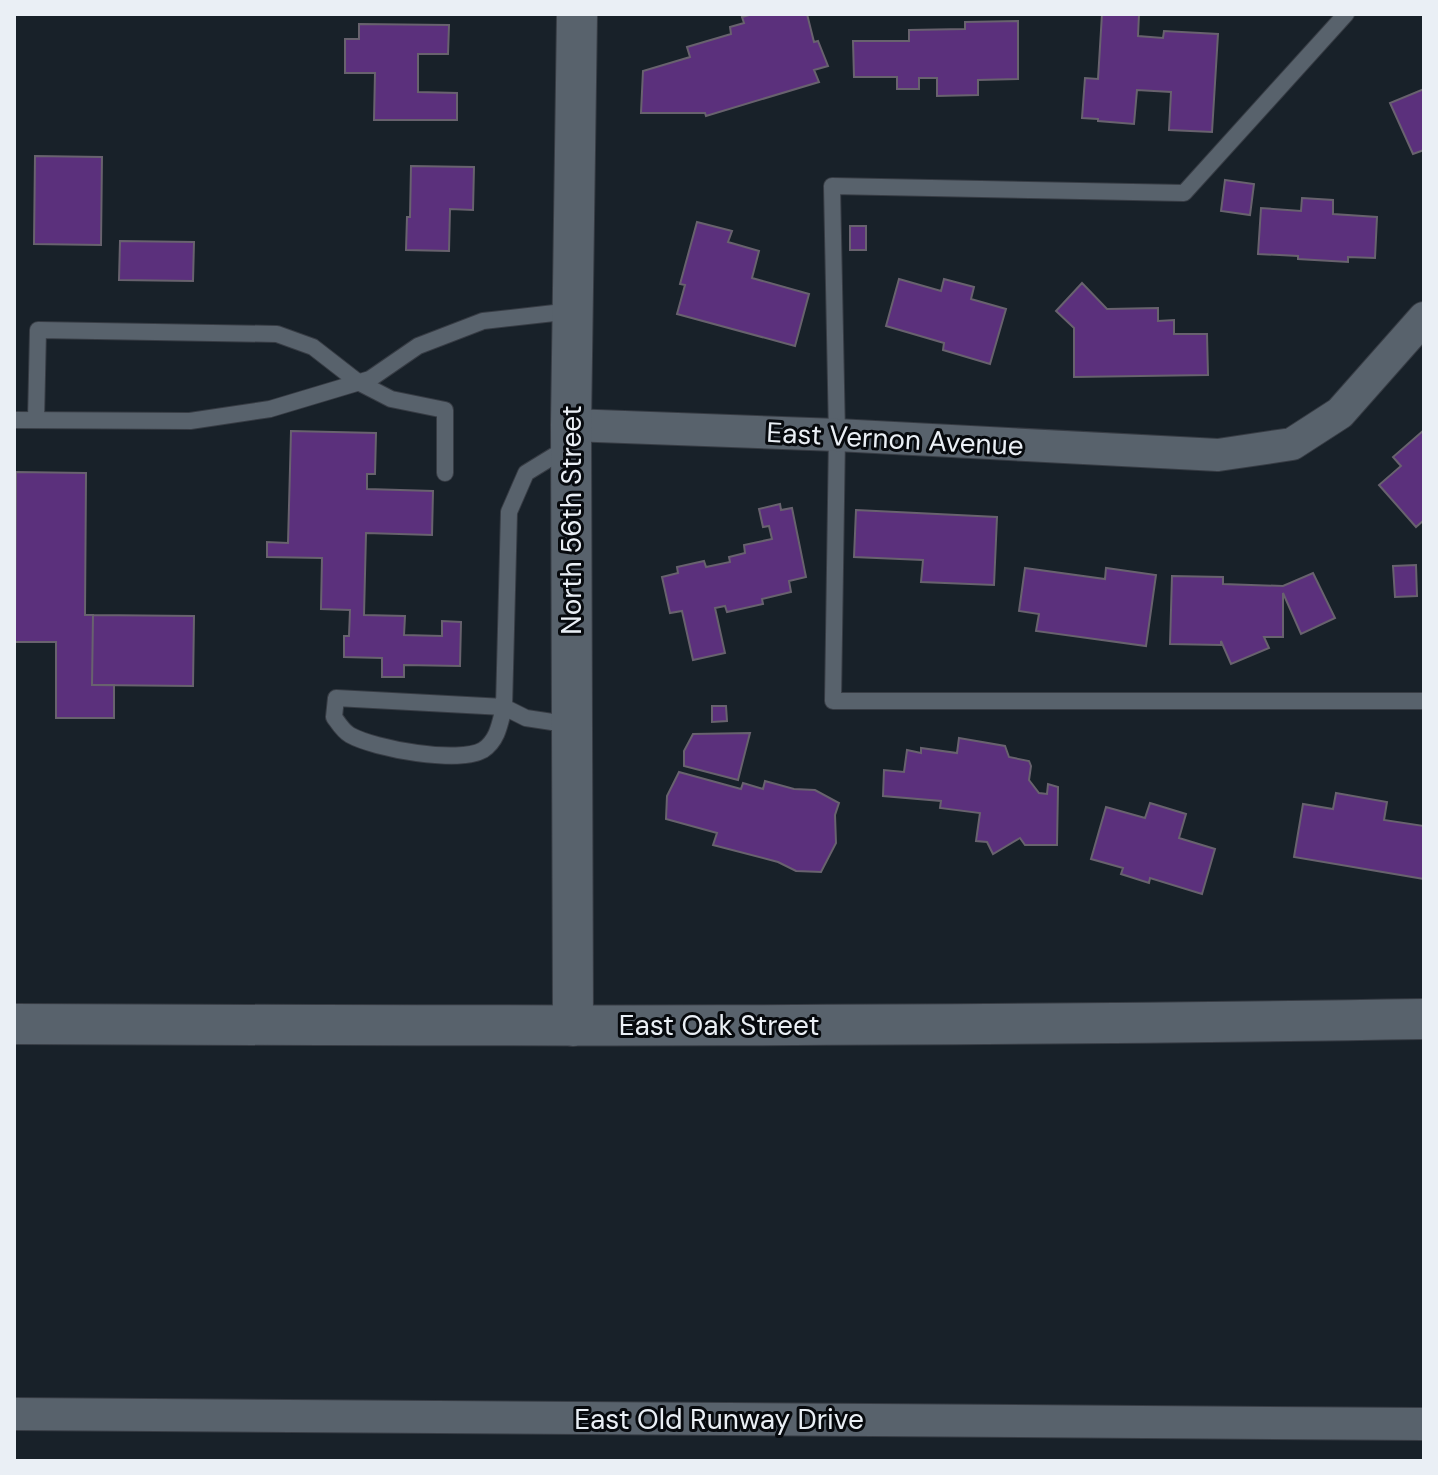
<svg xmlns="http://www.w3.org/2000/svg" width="1438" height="1475" viewBox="0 0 1438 1475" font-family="'DM Sans',sans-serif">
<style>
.building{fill:#5b307c;stroke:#68626e;stroke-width:2}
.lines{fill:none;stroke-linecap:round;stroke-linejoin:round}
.service-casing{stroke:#373c44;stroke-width:18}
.minor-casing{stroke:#373c44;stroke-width:34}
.tertiary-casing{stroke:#373c44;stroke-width:42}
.service{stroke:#58626c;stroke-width:16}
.minor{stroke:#58626c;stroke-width:32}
.tertiary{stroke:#58626c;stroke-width:40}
.labels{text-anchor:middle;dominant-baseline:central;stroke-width:6;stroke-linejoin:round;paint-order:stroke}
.street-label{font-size:28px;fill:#eaeff5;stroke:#070a0e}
</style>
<rect width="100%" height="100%" fill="#182129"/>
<path class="building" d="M753,14H807L814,42L818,41L828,66L814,70L819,82L706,116L705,113H641L643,71L690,57L687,47L731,34L730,27L744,23L742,17Z
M1102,14H1139L1138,36L1163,38L1164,31L1218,34L1212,132L1169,130L1171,92L1137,90L1134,124L1098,121V119L1082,118L1085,78L1098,79Z
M1018,21V79L978,80V95L937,96V78H919V89H897V77H854L853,41H909V30L965,29V22Z
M359,24L449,25L448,54H418V92L457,93V120H374L375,73H345V39H359Z
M1424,89V150L1413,154L1390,103Z
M35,156L102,157L101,245L34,244Z
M411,166L474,167L473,210L450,209L449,251L406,250L407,217H410Z
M1225,180L1254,184L1250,215L1221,211Z
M1302,198L1333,200V214L1377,217L1375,258L1348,257V262L1298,259V256L1258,254L1261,208L1301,211Z
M697,222L732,231L728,242L759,251L752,278L809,294L795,346L677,314L685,285L680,284Z
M850,226H866V250H850Z
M120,241L194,242L193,281L119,280Z
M899,279L941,291L944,279L974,287L971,299L1006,309L990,364L943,350L944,343L886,326Z
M1082,283L1107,309L1158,308V321L1174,320V334H1207L1208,375L1074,377V328L1056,311Z
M1424,430V520L1416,527L1379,485L1401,466L1393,457Z
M291,431L376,433L375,474H367V489L433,491L432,535L366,533L364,615L405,616L404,635L442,636V621L461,622L460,666L404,665V677H382V658L344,657V636H349L350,610L321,609L322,558L267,557V542L288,543Z
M16,472L86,473L85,615H93L92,685H114V718H56V642H15Z
M780,504L781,510L792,508L806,577L789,581L791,592L762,599L763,604L727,612L725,606L715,608L725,653L693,660L682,611L670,613L662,577L678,573L677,567L704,561L706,567L730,562L729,557L745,553L744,545L772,539L769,526L763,527L759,509Z
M856,510L997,517L994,585L921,582L923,560L854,557Z
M1416,565L1417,596L1395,597L1393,566Z
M1025,568L1105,579L1106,568L1156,575L1146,646L1036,631L1039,614L1019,611Z
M1313,573L1335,618L1301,634L1283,593V637H1264L1269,648L1231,664L1221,641V645L1170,644L1172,576L1223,577V584L1283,586Z
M93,615L194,616L193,686L92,685Z
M712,706H726L727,721L712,722Z
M750,733L738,780L684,766V751L693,734Z
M959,738L1005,746L1009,757L1029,761L1031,766L1029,780L1039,793L1047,794L1048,784L1058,787L1057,845H1025L1020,838L993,854L987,842L976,841L980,813L940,808L941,801L883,796L884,770L904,772L907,750L921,753V748L957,753Z
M679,772L741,789L743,783L763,789L765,781L794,789L815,790L839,803L835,815L836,843L821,872L796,871L778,862L713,845L717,833L666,819L667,796Z
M1336,793L1387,802L1384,820L1424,826V879L1294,857L1303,804L1333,809Z
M1150,803L1186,814L1179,838L1215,849L1202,894L1150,878L1149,883L1121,874L1123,868L1091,859L1106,807L1145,818Z"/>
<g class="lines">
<defs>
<path id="service" d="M1346,14L1184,193L832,186L837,435L833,701H1424
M14,420L190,421L270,409L370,379L418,346L483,321L572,311
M36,420L38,330L277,334L313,347L358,382L391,399L445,410V473
M570,446L526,473L509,512L504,707L526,718L572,725
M336,698L504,707C500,723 498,740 483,750C459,764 375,749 350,735C343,731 339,724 334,717Z"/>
<path id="minor" d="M571,425L837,435L1218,455L1292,444L1340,413L1424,318
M14,1414L1424,1424"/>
<path id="tertiary" d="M14,1024C484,1026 954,1027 1424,1019
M573,1026L571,425L577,14"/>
</defs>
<use href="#service" class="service-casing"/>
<use href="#minor" class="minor-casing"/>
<use href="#tertiary" class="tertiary-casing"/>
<use href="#service" class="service"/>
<use href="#minor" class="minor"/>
<use href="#tertiary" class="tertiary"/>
</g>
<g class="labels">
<g class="street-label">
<text transform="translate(895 439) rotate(3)">East Vernon Avenue</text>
<text transform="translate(571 520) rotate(-90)">North 56th Street</text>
<text x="719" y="1025">East Oak Street</text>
<text x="719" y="1419">East Old Runway Drive</text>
</g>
</g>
<rect width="1438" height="1475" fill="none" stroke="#eaeff5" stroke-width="32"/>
</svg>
